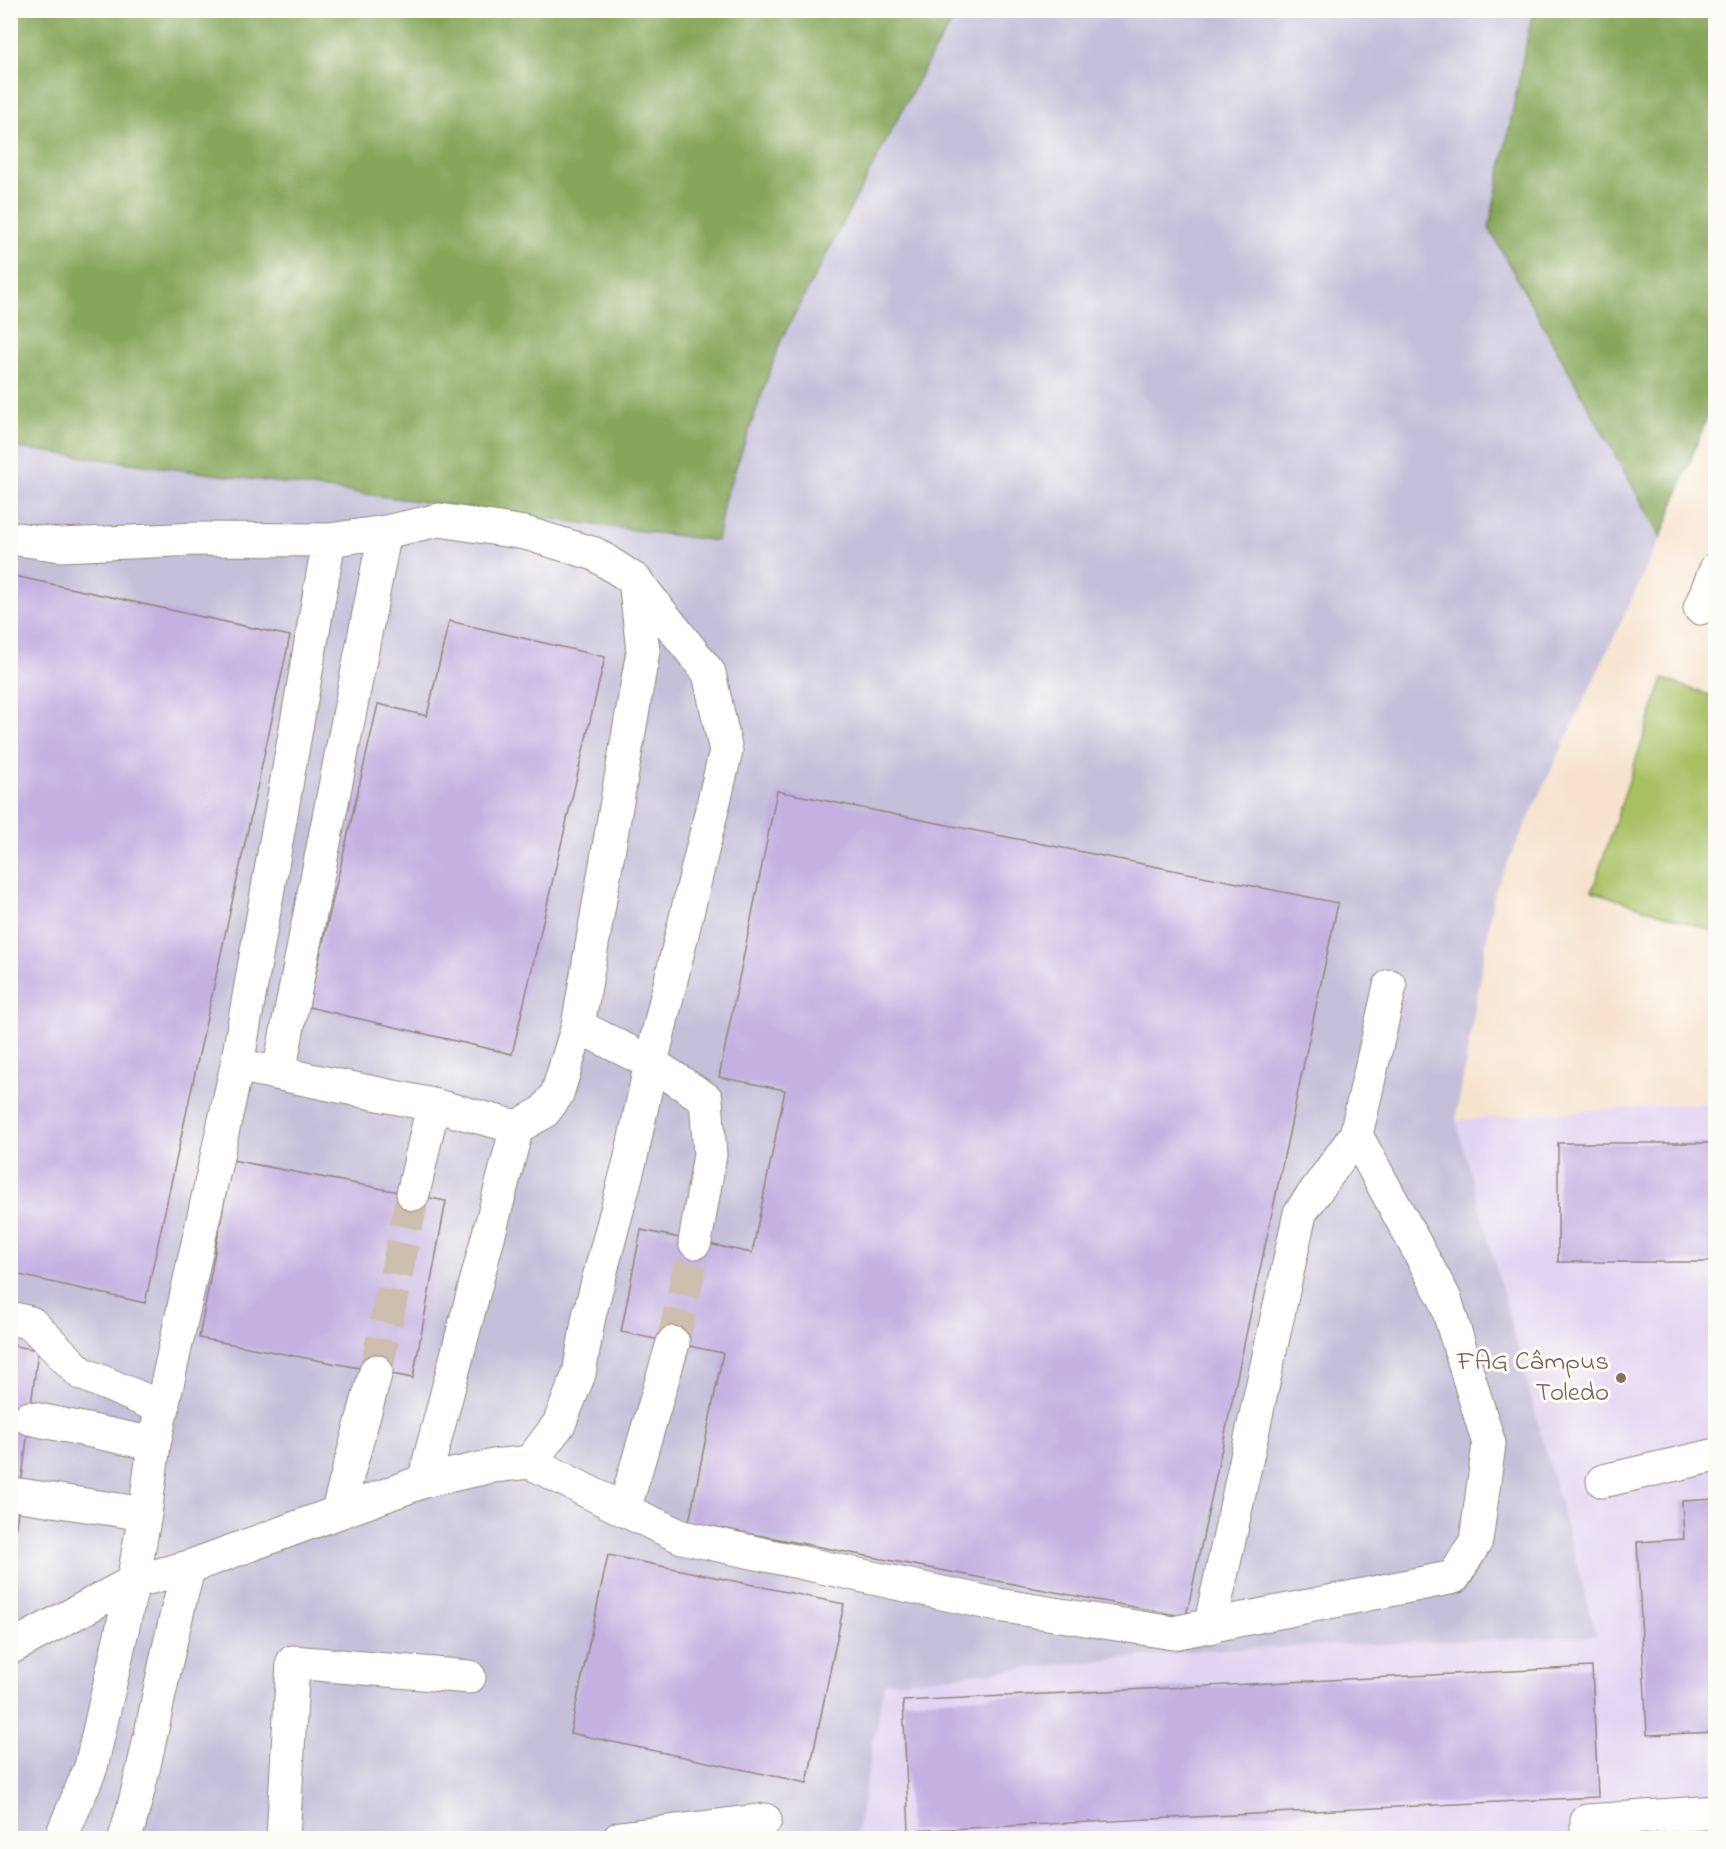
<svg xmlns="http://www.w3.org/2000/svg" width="1726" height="1849" viewBox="0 0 1726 1849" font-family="'Indie Flower',sans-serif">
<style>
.built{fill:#e2d4f3}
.industrial{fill:#c5c0da}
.green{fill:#a9bf64;stroke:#6a7548;stroke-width:1.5}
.forest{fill:#86a65a;stroke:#586842;stroke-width:1.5}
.building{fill:#c4b1e2}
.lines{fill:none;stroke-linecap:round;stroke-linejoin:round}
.minor-tunnel{stroke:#cebead;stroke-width:33;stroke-dasharray:33 16;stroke-linecap:butt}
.minor-casing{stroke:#91877c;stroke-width:35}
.minor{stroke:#fff;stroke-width:33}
.education-dot{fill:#8d6e63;stroke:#fdfcf7;stroke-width:2}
.labels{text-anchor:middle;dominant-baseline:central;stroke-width:6;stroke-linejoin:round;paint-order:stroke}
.education-label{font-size:27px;fill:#785e54;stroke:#fdfcf7;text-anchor:end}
</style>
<rect width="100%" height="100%" fill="#fdfcf7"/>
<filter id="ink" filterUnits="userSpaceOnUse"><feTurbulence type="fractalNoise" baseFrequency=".0167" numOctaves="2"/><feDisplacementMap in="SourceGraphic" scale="12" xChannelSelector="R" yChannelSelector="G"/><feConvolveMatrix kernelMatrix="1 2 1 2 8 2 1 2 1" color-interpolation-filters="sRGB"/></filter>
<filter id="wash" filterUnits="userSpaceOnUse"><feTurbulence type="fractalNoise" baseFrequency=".008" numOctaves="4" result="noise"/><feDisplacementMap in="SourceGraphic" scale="24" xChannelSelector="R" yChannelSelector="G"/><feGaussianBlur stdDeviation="1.35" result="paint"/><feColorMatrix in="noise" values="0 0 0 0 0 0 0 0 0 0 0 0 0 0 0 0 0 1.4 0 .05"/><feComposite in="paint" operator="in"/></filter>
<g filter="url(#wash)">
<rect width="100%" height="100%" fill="#f7e3cd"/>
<path class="built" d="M1715,1102V1838H856L883,1683L1204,1650L1596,1636L1456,1120Z"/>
<path class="industrial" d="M959,11H1533L1489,228L1661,537L1495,890L1456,1120L1596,1636L1204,1650L884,1683L856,1838H11V447L717,541L724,501L781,340L933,52Z"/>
<path class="green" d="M1663,679L1715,697V932L1592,891Z"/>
<path class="forest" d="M11,11H959L933,52L781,340L724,501L717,541L11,447Z
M1533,11H1715V396L1661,537L1489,228Z"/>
<g id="blocks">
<path class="building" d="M10,575L290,636L145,1303L10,1273Z
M449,621L605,657L512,1054L308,1007L378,704L427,716Z
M777,791L1338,903L1186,1617L689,1522L723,1353L621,1332L641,1230L752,1253L785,1090L719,1077Z
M1558,1143H1716V1262H1558Z
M232,1160L446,1201L413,1378L199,1338Z
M10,1345L38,1350L12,1558H10Z
M1716,1499V1732L1647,1735L1637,1542L1684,1539L1682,1501Z
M608,1555L844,1604L807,1783L570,1733Z
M1592,1667L1598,1797L909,1831L903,1701Z"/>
</g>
</g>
<g filter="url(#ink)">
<use href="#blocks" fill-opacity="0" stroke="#91877c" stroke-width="1.5"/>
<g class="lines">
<path class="minor-tunnel" d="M673,1343L695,1242
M376,1371L413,1194"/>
<defs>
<path id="minor" d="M10,538L61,545L197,539L329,540L385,532L439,520L525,533L595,554L635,580L643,651L578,1026
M1700,608L1716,569
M237,1065L329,540
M279,1072L385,532
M413,1194L433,1105
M10,1318L31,1323L81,1373L163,1408
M29,1418L154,1444
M530,1462L559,1424L579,1374L589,1316L631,1157L651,1063L726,751L709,673L635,580
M424,1481L517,1127L544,1112L557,1094L578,1026L651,1063L706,1099L710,1155L695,1242
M1603,1481L1716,1455
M20,1495L145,1514
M338,1510L376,1371
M624,1510L682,1537L998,1605L1173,1633L1454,1577L1476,1541L1489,1444L1445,1299L1356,1135
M1210,1627L1300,1213L1356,1135L1390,986
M10,1648L133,1582L145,1514L154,1444L237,1065L433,1105L517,1127
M61,1838L91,1767L133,1582L189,1567
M125,1838C152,1749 163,1657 189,1567L424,1481L493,1466L530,1462L624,1510L673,1343
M283,1838L293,1662L469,1677
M620,1838L765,1820
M1587,1838V1821L1716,1812"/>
</defs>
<use href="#minor" class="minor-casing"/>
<use href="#minor" class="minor"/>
</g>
</g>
<circle class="education-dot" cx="1621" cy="1378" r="6"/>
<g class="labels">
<g class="education-label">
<text x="1609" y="1362">FAG Câmpus<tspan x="1609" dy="31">Toledo</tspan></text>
</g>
</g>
<rect width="1726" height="1849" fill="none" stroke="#fdfcf7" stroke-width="36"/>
</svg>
